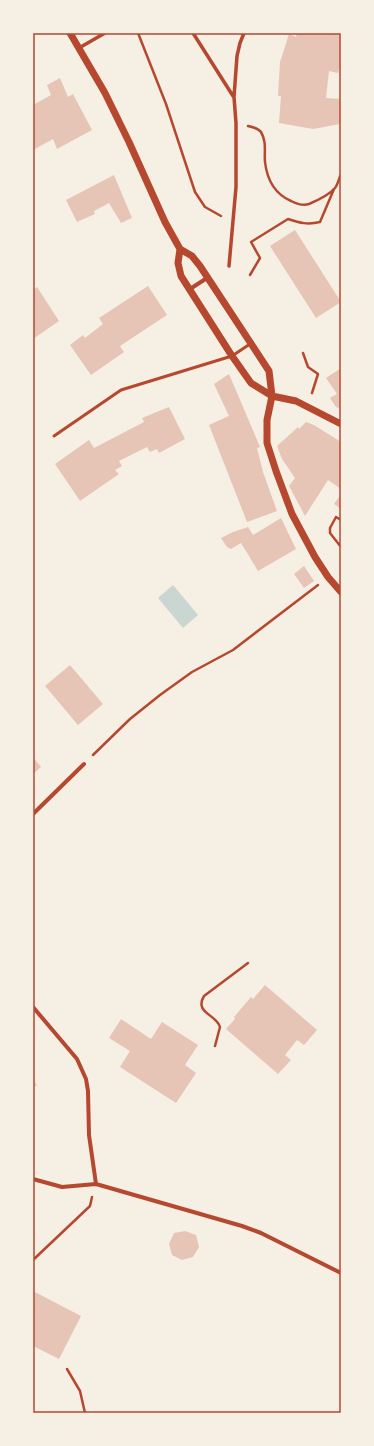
<svg xmlns="http://www.w3.org/2000/svg" width="374" height="1446" viewBox="0 0 374 1446" font-family="'DM Sans',sans-serif">
<style>
.water{fill:#c9d6d2}
.building{fill:#e6c5b7}
.lines{fill:none;stroke-linecap:round;stroke-linejoin:round}
.path{stroke:#b5482f;stroke-width:2.5}
.service{stroke:#b5482f;stroke-width:3}
.pedestrian{stroke:#b5482f;stroke-width:3.5}
.minor{stroke:#b5482f;stroke-width:4}
.tertiary{stroke:#b5482f;stroke-width:7}
.neatline{fill:none;stroke:#b5482f;stroke-width:1.5}
</style>
<rect width="100%" height="100%" fill="#f6efe4"/>
<path class="water" d="M173,585L198,615L183,628L158,598Z"/>
<path class="building" d="M297,33H341V62L338,73L329,71L326,98L341,99L340,124L313,129L279,123L281,96H278L280,62L289,34L296,37Z
M60,78L68,97L73,94L92,130L57,149L53,139L33,150V105L51,95L47,85Z
M114,175L132,218L121,223L109,203L94,211L95,214L77,222L66,200Z
M295,230L341,302L316,318L270,246Z
M148,286L167,315L120,346L124,352L91,375L70,345L83,335L85,338L103,324L99,318Z
M37,287L59,321L33,339V290Z
M341,368V409L336,407L330,398L337,394L326,378Z
M229,374L260,447L257,448L263,472L277,511L247,522L209,425L229,416L214,384Z
M169,407L185,439L159,453L157,449L150,452L147,447L119,461L122,466L115,470L119,474L80,501L55,464L89,440L94,448L144,422L142,418Z
M306,422L314,425L341,442V489L328,480L305,516L289,486L295,478L282,459L277,446L298,427L299,429Z
M341,494V509L334,504Z
M281,518L296,549L258,571L241,543L231,549L227,547L221,538L233,532L248,527L253,535Z
M304,566L314,581L304,588L294,574Z
M70,665L103,704L78,725L45,686Z
M33,757L41,767L33,774Z
M265,985L317,1030L304,1045L297,1040L285,1055L291,1060L278,1074L226,1029L235,1019L234,1017L251,997L253,999Z
M121,1019L151,1039L162,1022L198,1045L185,1065L196,1073L176,1103L120,1067L130,1051L109,1038Z
M33,1080L37,1085L33,1088Z
M185,1231L196,1235L199,1247L193,1257L182,1260L172,1255L169,1244L174,1233Z
M33,1291L81,1316L59,1359L33,1346Z"/>
<g class="lines">
<path class="path" d="M138,33L166,104L195,192L205,207L221,216
M248,126C253,127 258,128 261,132C267,142 264,152 265,162C267,179 275,194 291,201C297,204 303,206 309,204C316,201 330,194 335,188C338,184 339,178 341,174
M250,275L260,258L251,242L288,219C300,223 308,225 320,222L334,189
M303,353L308,367L318,374L312,393
M341,520L336,517L330,528V533L341,547
M93,755L130,719L160,695L192,672L233,650L318,585
M215,1046L220,1027C216,1014 194,1013 204,996L248,963
M33,1260L90,1206L92,1197
M67,1369L80,1391L85,1413"/>
<path class="service" d="M54,436L121,390L232,356L250,344"/>
<path class="pedestrian" d="M193,33L233,96
M79,48L105,33
M229,266L236,187V123L234,97L237,56L240,43L244,33"/>
<path class="minor" d="M190,289L207,278
M33,814L84,764
M33,1007L77,1059L86,1079L88,1091L89,1135L96,1184
M33,1179L62,1187L96,1184L242,1226L261,1233L341,1273"/>
<path class="tertiary" d="M70,33L105,93L129,142L165,222L180,249L192,256L200,266L269,371L272,396L267,420V443L276,471L292,514L315,557L328,577L341,592
M180,249L178,263L181,276L232,356L251,383L272,396L296,401L341,424"/>
</g>
<rect width="374" height="1446" fill="none" stroke="#f6efe4" stroke-width="68"/>
<rect x="34" y="34" width="306" height="1378" class="neatline"/>
</svg>
